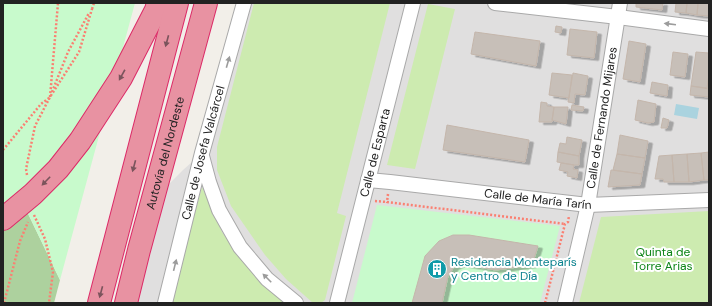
<svg xmlns="http://www.w3.org/2000/svg" width="712" height="306" viewBox="0 0 712 306" font-family="'DM Sans',sans-serif">
<style>
.residential{fill:#e0dfdf}
.grass{fill:#cdebb0}
.forest{fill:#add19e}
.park{fill:#c8facc}
.water{fill:#aad3df}
.building{fill:#c7bfb8;stroke:#c4b6ab;filter:url(#shadow)}
.lines{fill:none;stroke-linecap:round;stroke-linejoin:round}
.street-casing{stroke:#a9a9a9;stroke-width:16}
.highway-casing{stroke:#dc2a67;stroke-width:24}
.path{stroke:#fa8072;stroke-width:2.5;stroke-dasharray:2 2;stroke-linecap:butt}
.street{stroke:#fff;stroke-width:14}
.highway{stroke:#e892a2;stroke-width:22}
.oneway{fill:#9c9c9c}
.oneway2{fill:#7b545c}
.labels{text-anchor:middle;dominant-baseline:central;stroke-width:4;stroke-linejoin:round;paint-order:stroke}
.street-label{font-size:12px;fill:#222;stroke:#fff}
.park-label{font-size:12px;fill:#0c8416;stroke:#fff}
.culture-label{font-size:12px;fill:#0d838f;stroke:#fff;text-anchor:start}
</style>
<defs>
<filter id="shadow"><feDropShadow dx="4.5" dy="2.5" stdDeviation="0" flood-color="#0004"/></filter>
</defs>
<rect width="100%" height="100%" fill="#f2efe9"/>
<path class="residential" d="M244,3H709V303H126L139,250L169,184L183,170L202,153Z"/>
<path class="grass" d="M254,3H390L337,213L346,216L325,300L321,303H313L286,279L265,255L231,206L217,170V147Z
M428,4L455,9L415,169L387,165Z
M202,187L222,232L241,259L269,289L286,303H170Z
M709,211V303H579L601,217Z"/>
<path class="forest" d="M19,195L60,280L54,303H3V231Z"/>
<path class="park" d="M3,3H135L60,280L19,195L3,231Z
M377,205L560,226L540,303H352Z"/>
<path class="water" d="M676,104L699,108L697,119L674,115Z"/>
<path class="building" d="M636,3H663L662,10L636,7Z
M676,3H687L686,13L675,12Z
M687,3H698L697,15L686,13Z
M698,3H709V16L697,15Z
M556,26L562,27L561,33L555,32Z
M570,29L597,32L594,58L567,55Z
M475,32L540,41L536,66L471,54Z
M629,41L646,44L640,82L623,79Z
M673,52L688,54L685,77L670,75Z
M696,52L709,53V75L707,88L691,86Z
M552,73L572,75L569,98L549,95Z
M573,73L588,76L585,95L575,94L574,103L568,102Z
M652,82L668,85L667,96L650,93Z
M691,86L709,89V97L690,95Z
M638,100L656,104L654,122L648,123L635,120Z
M541,102L547,103V106L554,107L552,122H539Z
M572,105L584,107L583,111L571,110Z
M554,107H568L566,124L552,120Z
M663,118L669,120L667,128H661Z
M447,125L529,140L525,162L443,150Z
M620,135L648,141L645,158L617,154Z
M567,137L582,140L579,156L558,152L560,143L566,144Z
M558,152L579,156V165H574L557,162Z
M709,152V180H704L701,153Z
M701,153L704,180L689,182L687,154Z
M617,154L645,158L642,174L613,170Z
M687,154L689,182H674L672,155Z
M672,155L674,182H664L663,179H655L659,156Z
M561,163L574,165L573,169L578,170L577,178L567,176L568,172L559,170Z
M611,170L642,174L640,185L608,187Z
M453,235H469L538,246L532,265L496,270L461,264L454,267L448,276L442,303H412L425,256L439,241Z"/>
<g class="lines">
<defs>
<g id="street">
<path d="M495,3L618,17L709,29"/>
<path d="M202,156L209,182L219,210L240,247L267,279L296,303"/>
<path id="s1" d="M368,180L390,182L588,205L709,200"/>
<path id="s2" d="M165,303L202,153L244,3"/>
<path id="s3" d="M337,303L413,3"/>
<path id="s4" d="M565,303L588,205L620,3"/>
</g>
<g id="highway">
<path d="M3,219L33,194L58,169L80,141L121,78L156,10L158,3"/>
<path d="M99,303L177,3"/>
<path id="s5" d="M126,303L139,250L206,3"/>
</g>
</defs>
<use href="#street" class="street-casing"/>
<use href="#highway" class="highway-casing"/>
<path class="path" d="M92,9L94,3
M52,92L68,52L89,13
M50,97L58,3
M3,150L41,104L49,98
M27,175L26,169L35,126L50,97L79,52L92,9
M388,194L387,202L565,224
M375,201L387,202
M34,215L45,239L53,272L49,303
M4,303L20,241L28,222
M545,303L565,224L568,222L569,216"/>
<use href="#street" class="street"/>
<use href="#highway" class="highway"/>
</g>
<defs><path id="oneway-solid" d="M-6-.8H1V-3.2L6.5 0L1 3.2V.8H-6Z"/></defs>
<g class="oneway">
<use href="#oneway-solid" transform="translate(670 24) rotate(-173)"/>
<use href="#oneway-solid" transform="translate(228 62) rotate(-74)"/>
<use href="#oneway-solid" transform="translate(175 265) rotate(-76)"/>
<use href="#oneway-solid" transform="translate(267 278) rotate(-135)"/>
</g>
<g class="oneway2">
<use href="#oneway-solid" transform="translate(167 41) rotate(105)"/>
<use href="#oneway-solid" transform="translate(122 75) rotate(119)"/>
<use href="#oneway-solid" transform="translate(134 166) rotate(105)"/>
<use href="#oneway-solid" transform="translate(46 181) rotate(134)"/>
<use href="#oneway-solid" transform="translate(101 292) rotate(105)"/>
</g>
<defs>
<symbol id="building-disc" viewBox="-11 -11 22 22"><circle r="9.5" fill="#0f9aa8" stroke="#fff"/><path d="M-4-6H4V6H1V3H-1V6H-4ZM-2.5-4.3h1.7v1.8h-1.7ZM.8-4.3h1.7v1.8H.8ZM-2.5-1h1.7V.8h-1.7ZM.8-1h1.7V.8H.8Z" fill="#fff"/></symbol>
</defs>
<g fill-rule="evenodd">
<use href="#building-disc" x="426" y="258" width="22" height="22"/>
</g>
<g class="labels">
<g class="street-label">
<text stroke="none"><textPath href="#s4" startOffset="189">Calle de Fernando Mijares</textPath></text>
<text stroke="none"><textPath href="#s5" startOffset="155">Autovía del Nordeste</textPath></text>
<text stroke="none"><textPath href="#s2" startOffset="155">Calle de Josefa Valcárcel</textPath></text>
<text stroke="none"><textPath href="#s3" startOffset="155">Calle de Esparta</textPath></text>
<text stroke="none"><textPath href="#s1" startOffset="171">Calle de María Tarín</textPath></text>
</g>
<g class="park-label">
<text x="663" y="252">Quinta de<tspan x="663" dy="14">Torre Arias</tspan></text>
</g>
<g class="culture-label">
<text x="451" y="262">Residencia Monteparís<tspan x="451" dy="14">y Centro de Día</tspan></text>
</g>
</g>
<rect width="712" height="306" fill="none" stroke="#222222" stroke-width="8"/>
</svg>
